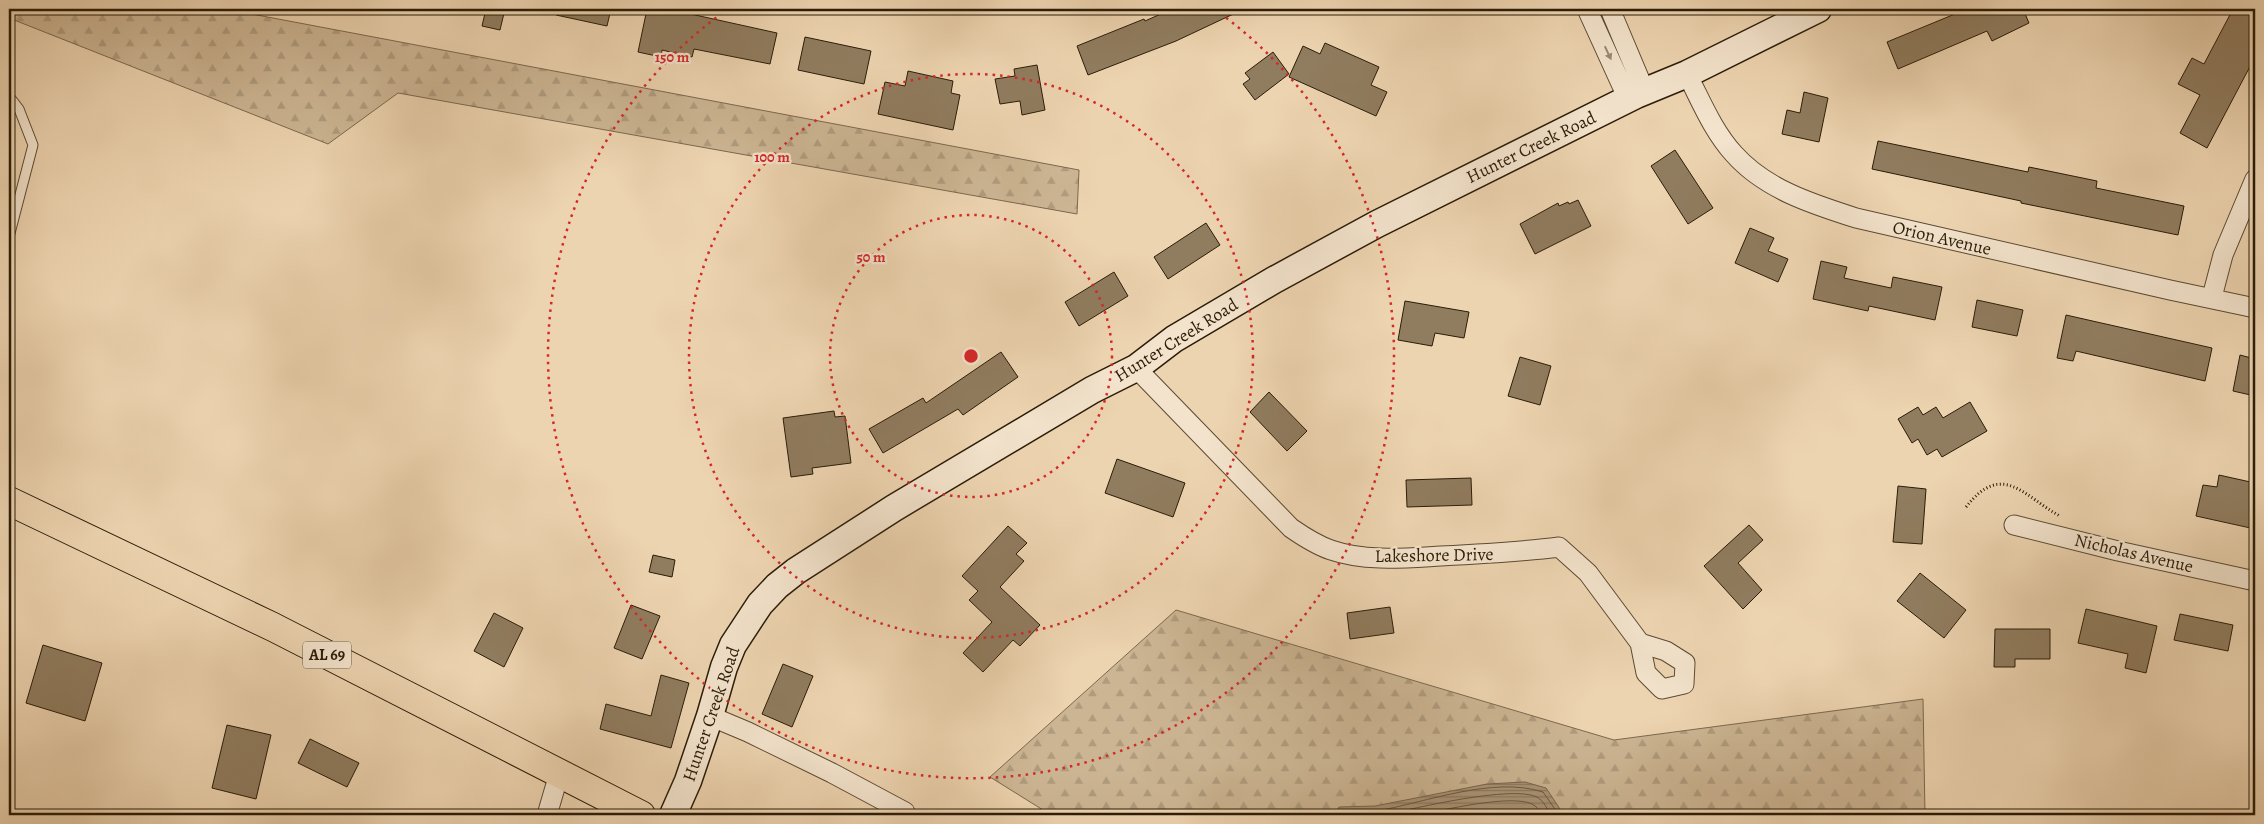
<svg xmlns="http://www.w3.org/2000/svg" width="2264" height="824" viewBox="0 0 2264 824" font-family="Alegreya,serif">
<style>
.forest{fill:url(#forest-firs);stroke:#7c684e}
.water{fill:url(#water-rules);stroke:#78654b}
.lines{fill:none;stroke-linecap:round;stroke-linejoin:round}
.shore{stroke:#6b5840;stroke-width:1}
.building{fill:#907c5f;stroke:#2b1c08}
.lane-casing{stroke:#5c4a32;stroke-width:11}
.street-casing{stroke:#5c4a32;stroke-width:21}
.secondary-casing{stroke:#2b1c08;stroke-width:29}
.primary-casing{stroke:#2b1c08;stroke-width:30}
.path{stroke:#2b1c08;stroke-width:3;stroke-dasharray:1 2.5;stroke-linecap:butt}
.lane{stroke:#f3e3cc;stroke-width:9}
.street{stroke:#f3e3cc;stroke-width:19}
.secondary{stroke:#f3e3cc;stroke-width:26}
.primary{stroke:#edd4b0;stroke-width:28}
.oneway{fill:#998974}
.ring{fill:none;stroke:#d62828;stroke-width:2.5;stroke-dasharray:2.5 5}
.labels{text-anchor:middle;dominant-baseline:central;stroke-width:4.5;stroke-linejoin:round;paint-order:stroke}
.shield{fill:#f3e3cc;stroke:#675843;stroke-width:1}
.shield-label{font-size:16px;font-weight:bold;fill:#2b1c08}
.street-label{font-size:18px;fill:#2b1c08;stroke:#f3e3cc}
.centre{fill:#d62828;stroke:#f3e3cc;stroke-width:2.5}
.ring-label{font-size:15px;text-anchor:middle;font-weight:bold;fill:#d62828;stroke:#f3e3cc;stroke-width:4.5;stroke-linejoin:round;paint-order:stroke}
</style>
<defs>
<pattern id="forest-firs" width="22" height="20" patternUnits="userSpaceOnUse" patternTransform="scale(1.25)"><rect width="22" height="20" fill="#ccb593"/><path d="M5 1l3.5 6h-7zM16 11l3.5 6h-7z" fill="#af9b7d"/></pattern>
<pattern id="water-rules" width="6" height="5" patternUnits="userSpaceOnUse" patternTransform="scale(1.25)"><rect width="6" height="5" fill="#ab9577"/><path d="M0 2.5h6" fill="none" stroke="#8b7960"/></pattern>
</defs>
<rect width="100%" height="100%" fill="#edd4b0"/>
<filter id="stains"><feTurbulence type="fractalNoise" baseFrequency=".004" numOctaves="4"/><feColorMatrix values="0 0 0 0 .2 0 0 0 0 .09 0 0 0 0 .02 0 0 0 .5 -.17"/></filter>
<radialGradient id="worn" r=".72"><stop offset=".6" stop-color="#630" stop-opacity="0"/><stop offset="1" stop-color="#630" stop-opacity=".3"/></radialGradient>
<path class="forest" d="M9,9H225L1079,170L1077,214L398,93L328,144L9,18Z
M1176,610L1614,740L1923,699L1925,815H1051L990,777Z"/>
<path class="water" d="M1525,782L1546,788L1564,815H1334L1339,807L1375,806L1487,784Z"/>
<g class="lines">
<path class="shore" d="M1340,815L1343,812C1354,812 1366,813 1377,811C1427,802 1493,776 1543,792L1559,815
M1385,815C1415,808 1512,785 1537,797C1543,800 1548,810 1551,815
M1419,815C1443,810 1511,794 1532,804C1537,806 1539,811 1542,815"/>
</g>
<path class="building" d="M486,9H505L500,30L482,26Z
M557,9H611L607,26L556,15Z
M647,9H668L777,33L770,64L694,49L692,57L662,50L661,57L638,52Z
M1172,9H1244L1176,41L1088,75L1077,46L1144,19L1145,21Z
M1967,9H2023L2029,23L1992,41L1987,31L1898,69L1887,42Z
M2233,9H2255V57L2207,148L2180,133L2200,95L2178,84L2192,58L2204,64Z
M805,37L871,51L864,84L798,70Z
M1325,43L1379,67L1371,85L1387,92L1376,116L1289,77L1303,46L1320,54Z
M1273,52L1289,74L1255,100L1243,84L1250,79L1245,73Z
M1037,65L1045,110L1022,115L1020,101L1000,104L995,79L1015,76L1014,69Z
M908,71L953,81L951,93L960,95L953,130L878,114L885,82L905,86Z
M1804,92L1828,98L1819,142L1782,134L1787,110L1800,113Z
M1878,141L2028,172L2029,167L2097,181L2096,188L2184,206L2178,235L2021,203V201L1872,169Z
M1675,150L1713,208L1688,224L1651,166Z
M1578,200L1591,226L1535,254L1520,224L1558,203L1559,206L1568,202L1569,204Z
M1206,223L1220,245L1168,279L1154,257Z
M1750,228L1774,238L1768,251L1788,259L1778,282L1735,263Z
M1821,261L1847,267L1844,278L1891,288L1893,277L1942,287L1935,320L1869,306L1868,311L1813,299Z
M1114,272L1128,296L1079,326L1065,302Z
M1977,300L2023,310L2017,336L1972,327Z
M1405,301L1469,312L1464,338L1435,333L1432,346L1398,340Z
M2066,315L2212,348L2205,381L2076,351L2073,361L2057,358Z
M1001,352L1018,377L963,415L958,409L883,453L869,429L923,398L926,403Z
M2240,355L2255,359V396L2233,391Z
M1520,357L1551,366L1540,405L1508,396Z
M1269,392L1307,431L1287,451L1250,412Z
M1970,402L1987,431L1942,457L1937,449L1927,455L1918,439L1912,443L1898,419L1918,407L1923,415L1936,407L1943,418Z
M834,411L835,417L845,416L851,463L812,468L813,474L791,477L783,418Z
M1117,459L1185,483L1173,517L1105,493Z
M2219,475L2255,483V529L2196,516L2203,485L2217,487Z
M1471,478L1472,505L1407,507L1406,480Z
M1898,486L1926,489L1922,544L1893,542Z
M1749,525L1763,540L1738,563L1762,590L1743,609L1704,566Z
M1008,526L1027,543L1016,554L1024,561L1000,587L1040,625L1020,646L1013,640L983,672L963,653L992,622L969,600L978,591L962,576Z
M653,555L675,560L672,577L649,572Z
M1920,573L1966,610L1944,638L1897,601Z
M631,605L660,616L642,659L614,648Z
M1390,607L1394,633L1350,639L1347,613Z
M2086,609L2157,626L2146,673L2125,668L2128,654L2078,643Z
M494,613L523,628L504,667L474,651Z
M2180,614L2233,625L2228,651L2174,640Z
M1995,629H2050V659H2015V667H1994Z
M43,645L102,663L85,721L26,703Z
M783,664L813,676L792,727L762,714Z
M661,675L689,683L671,748L600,729L606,704L651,716Z
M227,725L271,735L256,799L212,788Z
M310,739L359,763L347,787L298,763Z"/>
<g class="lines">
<defs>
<path id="lane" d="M9,96L19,109L33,145L9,237"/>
<path id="street" d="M1587,9L1628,99
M1610,9L1645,92
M1687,74C1701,101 1713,131 1734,154C1765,189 1812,204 1856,218L2170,290L2255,308
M2212,297L2223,255L2255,179
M1136,368L1291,528C1304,537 1316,545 1331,550C1366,562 1405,558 1441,556C1481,554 1520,552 1559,547L1588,573L1640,643
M2014,525L2118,551L2255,581
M1640,643L1666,651L1685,663L1684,684L1662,689L1646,673Z
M710,716L748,732L832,773L905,812
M547,815L559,774"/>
<path id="secondary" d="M673,815L688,781L710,716L724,667L733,645L760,604L777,586L796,571L894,508L1092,390L1136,368L1174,339L1274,280L1377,224L1636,95L1687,74L1818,9"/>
<path id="primary" d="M9,501L273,627L641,815"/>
</defs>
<use href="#lane" class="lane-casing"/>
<use href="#street" class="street-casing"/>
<use href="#secondary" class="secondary-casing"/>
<use href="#primary" class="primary-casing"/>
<path class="path" d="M1966,507C2003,460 2024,497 2060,516"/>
<use href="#lane" class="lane"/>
<use href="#street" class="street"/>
<use href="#secondary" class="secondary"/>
<use href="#primary" class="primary"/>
</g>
<defs><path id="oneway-solid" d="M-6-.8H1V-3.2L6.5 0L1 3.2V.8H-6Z" transform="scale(1.25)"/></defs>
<use class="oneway" href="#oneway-solid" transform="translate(1608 53) rotate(65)"/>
<g class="ring">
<circle cx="971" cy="356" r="141"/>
<circle cx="971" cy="356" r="282"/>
<path d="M1214 9A423 423 0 1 1 728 9"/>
</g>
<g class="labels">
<rect class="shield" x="303" y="641.5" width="48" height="27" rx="4"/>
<g class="shield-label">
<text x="327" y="655">AL 69</text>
</g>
<g class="street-label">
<text transform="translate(1531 147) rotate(-26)">Hunter Creek Road</text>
<text transform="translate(1942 238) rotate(13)">Orion Avenue</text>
<text transform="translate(1176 340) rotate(-32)">Hunter Creek Road</text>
<text transform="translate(2134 553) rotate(13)">Nicholas Avenue</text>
<text transform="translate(1434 555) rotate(-1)">Lakeshore Drive</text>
<text transform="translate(711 714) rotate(-71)">Hunter Creek Road</text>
</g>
</g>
<circle cx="971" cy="356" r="8" class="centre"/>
<g class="ring-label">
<text x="672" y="62">150 m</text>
<text x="772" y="162">100 m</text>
<text x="871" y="262">50 m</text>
</g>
<rect width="2264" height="824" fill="none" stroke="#edd4b0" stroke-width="30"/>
<rect x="10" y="10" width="2244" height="804" fill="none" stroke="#2b1c08" stroke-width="2.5"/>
<rect x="15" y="15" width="2234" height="794" fill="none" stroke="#2b1c08"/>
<rect width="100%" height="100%" filter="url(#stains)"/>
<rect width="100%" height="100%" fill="url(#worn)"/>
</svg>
